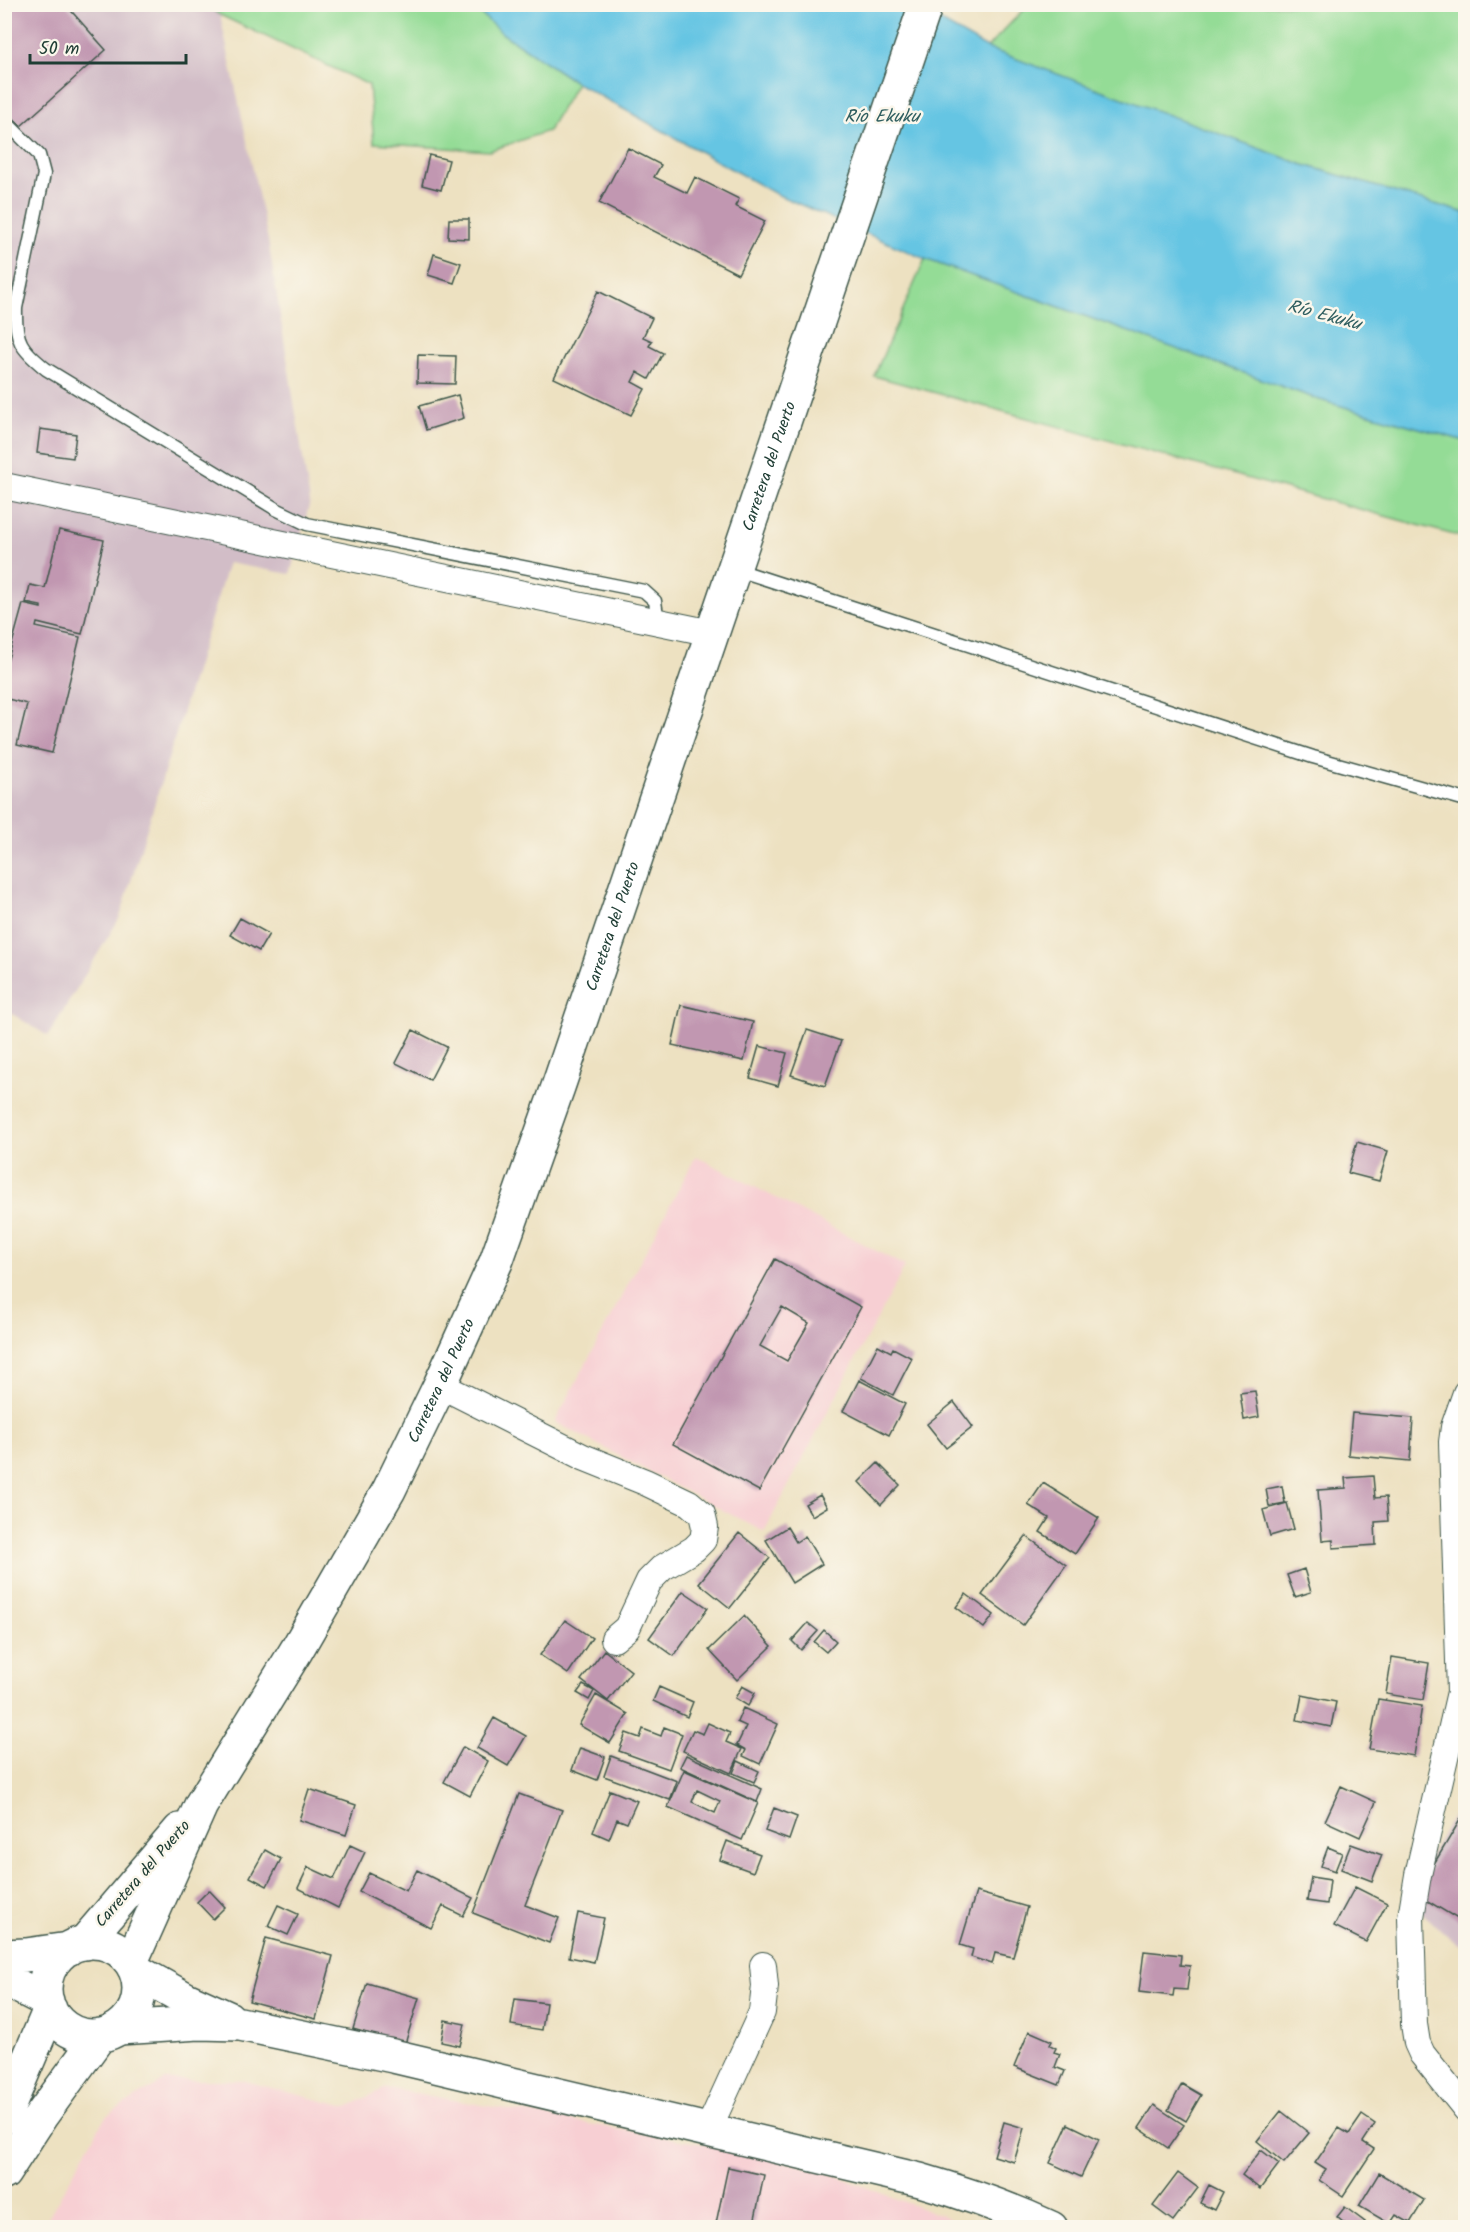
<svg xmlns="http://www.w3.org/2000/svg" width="1470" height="2232" viewBox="0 0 1470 2232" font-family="Kalam,sans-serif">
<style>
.built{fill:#f7cfd3}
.industrial{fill:#d2bdc7}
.green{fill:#94dc96;stroke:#5a8c65;stroke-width:1.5}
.water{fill:#65c5e3;stroke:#42818c;stroke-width:1.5}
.building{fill:#c197b1;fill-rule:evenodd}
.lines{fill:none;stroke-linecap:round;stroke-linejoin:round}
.service-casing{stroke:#3e5649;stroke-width:15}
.minor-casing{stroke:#3e5649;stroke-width:28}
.secondary-casing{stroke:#3e5649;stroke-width:36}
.primary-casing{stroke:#3e5649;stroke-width:36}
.service{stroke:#fff;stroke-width:12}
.minor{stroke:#fff;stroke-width:26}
.secondary{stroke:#fff;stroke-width:33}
.primary{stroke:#fff;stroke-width:33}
.labels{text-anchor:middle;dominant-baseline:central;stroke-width:5;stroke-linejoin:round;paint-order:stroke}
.street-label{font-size:16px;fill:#1f3d34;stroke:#fbf7ec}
.water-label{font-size:18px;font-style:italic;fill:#305f60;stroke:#fbf7ec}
</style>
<rect width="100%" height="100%" fill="#fbf7ec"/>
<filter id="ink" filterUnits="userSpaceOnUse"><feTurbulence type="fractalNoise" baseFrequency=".0167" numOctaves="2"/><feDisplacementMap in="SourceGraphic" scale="12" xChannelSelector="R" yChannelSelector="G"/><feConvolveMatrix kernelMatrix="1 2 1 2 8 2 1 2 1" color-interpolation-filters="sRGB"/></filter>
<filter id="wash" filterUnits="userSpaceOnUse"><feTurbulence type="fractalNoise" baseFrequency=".008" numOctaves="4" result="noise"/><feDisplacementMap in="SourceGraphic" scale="24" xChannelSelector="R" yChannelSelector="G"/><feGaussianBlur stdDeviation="1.35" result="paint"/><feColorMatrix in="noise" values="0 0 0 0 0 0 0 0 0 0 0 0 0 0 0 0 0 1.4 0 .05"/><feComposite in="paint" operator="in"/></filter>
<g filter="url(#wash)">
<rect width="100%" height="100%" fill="#ede1c1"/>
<path class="built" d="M696,1156L905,1266L764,1532L555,1422Z
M165,2080H240L347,2107L386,2088L748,2152L832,2174L970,2227L42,2228L106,2116Z"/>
<path class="industrial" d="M206,4L220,15L268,240L310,502L290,574L228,563L120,917L48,1036L4,1009V5Z
M1465,1793V1948L1450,1938L1419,1910L1428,1859Z"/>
<path class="green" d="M206,5H471L503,34L577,83L548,131L489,151L374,143L369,85L220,15Z
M1028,5H1465V213L1301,164L987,48Z
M925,259L1320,400L1465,441V538L874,376Z"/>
<path class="water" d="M471,5H912L987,48L1301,164L1465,213V441L1320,400L925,259L776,194L577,83L503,34Z"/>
<g id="blocks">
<path class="building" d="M4,4H65L106,50L21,126L4,108Z
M628,148L661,165L654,177L687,193L695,177L739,199L735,206L765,221L738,274L599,203Z
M429,155L449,160L441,190L422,185Z
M449,219H469V239L448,238Z
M434,254L461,263L454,283L428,275Z
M598,291L652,318L643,337L652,341L649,346L663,353L649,379L637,372L632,382L645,389L631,415L554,378Z
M418,355L456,356L455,384L417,383Z
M458,395L464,418L426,430L419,406Z
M40,429L76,434L73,458L37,453Z
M59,530L104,540L82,634L37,623L36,627L80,637L52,753L17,745L27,704L4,698V673L23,604L41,608V606L26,603L30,585L45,588Z
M240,918L269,934L259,951L230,935Z
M681,1005L753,1022L744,1061L672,1045Z
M413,1030L447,1047L430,1080L396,1063Z
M807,1030L841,1041L825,1086L791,1075Z
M759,1046L787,1053L778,1086L750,1078Z
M1357,1142L1388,1151L1379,1181L1348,1173Z
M775,1259L861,1307L759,1491L673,1444ZM782,1307L809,1323L787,1361L760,1346Z
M878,1345L891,1352L893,1348L912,1358L893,1395L861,1378Z
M859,1380L905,1404L889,1435L843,1411Z
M1255,1391L1259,1417L1244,1420L1240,1393Z
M954,1402L973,1427L946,1448L927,1424Z
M1352,1413L1413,1418L1410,1461L1348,1455Z
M878,1463L900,1485L881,1505L859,1482Z
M1373,1476L1375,1498L1386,1497L1388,1521L1375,1522L1376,1545L1333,1548V1540L1322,1541L1318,1490L1346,1488L1345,1478Z
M1043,1483L1099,1518L1075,1554L1040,1532L1049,1518L1028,1505Z
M1282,1486L1285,1503L1269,1506L1266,1489Z
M820,1495L827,1507L812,1516L805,1504Z
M1287,1503L1294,1529L1270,1536L1263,1510Z
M787,1527L796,1542L805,1536L822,1564L792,1583L766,1540Z
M739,1533L770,1558L730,1608L699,1583Z
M1026,1536L1066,1565L1023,1625L982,1595Z
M1304,1569L1311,1592L1295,1597L1287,1575Z
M683,1591L708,1608L674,1656L649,1638Z
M966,1594L994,1615L984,1628L956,1607Z
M744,1616L772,1646L737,1680L709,1650Z
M565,1620L592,1638L568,1674L540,1655Z
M808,1623L818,1631L801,1650L792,1641Z
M824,1630L836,1641L826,1652L814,1642Z
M604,1650L631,1671L608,1701L581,1680Z
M1392,1657L1429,1663L1423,1700L1386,1694Z
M583,1685L594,1691L589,1700L577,1693Z
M742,1686L755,1693L748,1706L735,1698Z
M659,1687L693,1702L687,1717L653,1701Z
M596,1695L628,1714L610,1743L579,1725Z
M1302,1695L1336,1702L1331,1727L1297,1720Z
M1378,1699L1422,1706L1414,1756L1369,1749Z
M743,1708L778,1724L760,1764L743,1756L746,1750L737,1745L746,1726L737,1722Z
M494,1718L526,1736L508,1766L477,1748Z
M708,1723L730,1733L726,1742L742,1749L731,1773L683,1751L693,1730L703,1734Z
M664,1727L682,1734L669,1769L619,1751L626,1733L640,1738L643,1729L661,1736Z
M463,1747L488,1761L470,1796L444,1782Z
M580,1748L605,1757L597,1780L572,1770Z
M686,1755L762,1789L757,1802L680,1767Z
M611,1756L677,1781L670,1800L604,1776Z
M738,1761L759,1771L754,1782L733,1773Z
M684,1770L758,1803L742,1840L668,1807ZM697,1790L720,1801L715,1813L692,1802Z
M1341,1786L1376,1802L1360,1837L1325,1821Z
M309,1789L356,1805L346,1835L299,1820Z
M610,1790L637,1801L627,1823L617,1819L609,1839L593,1832Z
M519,1794L562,1810L525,1905L559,1918L549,1943L473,1913Z
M774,1808L797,1817L789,1840L765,1831Z
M1466,1810V1924L1416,1894Z
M727,1841L760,1854L753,1872L720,1860Z
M1351,1844L1382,1855L1372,1881L1341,1869Z
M350,1845L365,1852L338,1908L298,1888L308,1867L334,1879Z
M1328,1847L1342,1853L1335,1871L1321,1866Z
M265,1850L281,1859L267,1886L250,1877Z
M417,1870L473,1898L463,1916L443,1906L431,1928L359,1892L369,1873L406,1891Z
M1311,1877L1330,1880L1327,1904L1307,1901Z
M1355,1887L1387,1903L1366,1942L1334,1926Z
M209,1890L225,1907L213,1919L197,1902Z
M976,1892L1027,1907L1013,1957L995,1953L992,1964L971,1957L973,1949L960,1945Z
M278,1905L298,1914L288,1935L268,1926Z
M578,1913L604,1918L594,1962L569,1957Z
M266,1938L333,1956L316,2019L249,2001Z
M1144,1951L1181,1955L1180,1965L1190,1966L1187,1990L1174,1989L1173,1996L1139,1992Z
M367,1983L419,1998L405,2044L353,2029Z
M515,1999L546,2003L542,2030L511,2025Z
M445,2020L465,2024L460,2046L441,2042Z
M1029,2031L1052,2041L1050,2045L1056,2048L1054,2052L1060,2054L1055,2067L1065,2071L1059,2085L1014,2067Z
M1182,2084L1201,2095L1186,2121L1168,2110Z
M1154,2105L1184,2125L1168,2148L1139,2128Z
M1281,2111L1309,2133L1284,2163L1257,2141Z
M1362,2115L1375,2124L1363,2142L1374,2149L1343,2196L1319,2180L1326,2170L1315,2163L1339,2128L1349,2134Z
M1004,2122L1024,2128L1014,2162L994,2156Z
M1068,2124L1099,2139L1081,2177L1050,2163Z
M1261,2150L1279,2164L1260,2189L1242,2175Z
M728,2167L764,2175L753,2228H715Z
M1178,2173L1198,2188L1173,2221L1153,2206Z
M1379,2173L1424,2200L1410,2223L1396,2215L1390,2224L1359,2206Z
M1209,2185L1223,2192L1214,2210L1200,2203Z
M1345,2207L1365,2222L1361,2228H1350L1337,2217Z"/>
</g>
</g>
<g filter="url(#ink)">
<use href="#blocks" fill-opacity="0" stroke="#3e5649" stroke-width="1.5"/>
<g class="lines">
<defs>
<path id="service" d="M4,120L39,155L44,174L16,308C15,341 21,349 46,369L276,509L307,524L644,591L655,601L658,622
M735,569L1313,757L1466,800"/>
<path id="minor" d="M4,486L712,633
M440,1385L583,1457L645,1482L689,1503L702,1514L705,1527L703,1540L694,1549L662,1568L649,1581L627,1628L614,1639
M1466,1393L1454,1427L1452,1442L1460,1692L1418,1875L1411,1917L1414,2024L1417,2043L1422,2054L1466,2109
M708,2130L762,2012L765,1986L763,1965"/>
<g id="secondary">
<path d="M84,1943L180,1830"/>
<path id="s1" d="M131,1962L201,1805L296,1651L389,1490L440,1385L496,1262L558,1087L926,4"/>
<path d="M136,1971L186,1999L228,2018"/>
<path d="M119,2028L199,2023L240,2024L393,2056L920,2180C965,2193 1008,2208 1051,2228"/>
</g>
<path id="primary" d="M45 1989a47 47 0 1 1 94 0a47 47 0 1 1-94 0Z
M4,1956L26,1955L68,1949
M4,1979L47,2001
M4,2117L50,2009
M4,2173L41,2116L100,2035"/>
</defs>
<use href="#service" class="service-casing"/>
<use href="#minor" class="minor-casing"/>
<use href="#secondary" class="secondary-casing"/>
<use href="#primary" class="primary-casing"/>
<use href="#service" class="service"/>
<use href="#minor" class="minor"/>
<use href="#secondary" class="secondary"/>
<use href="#primary" class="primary"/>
</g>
</g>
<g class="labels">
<g class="street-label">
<text stroke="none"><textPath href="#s1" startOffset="1632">Carretera del Puerto</textPath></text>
<text stroke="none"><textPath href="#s1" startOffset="1146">Carretera del Puerto</textPath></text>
<text stroke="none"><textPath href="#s1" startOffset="660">Carretera del Puerto</textPath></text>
<text transform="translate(143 1874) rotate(-49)">Carretera del Puerto</text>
</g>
<g class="water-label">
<text x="882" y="117">Río Ekuku</text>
<text transform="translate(1324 316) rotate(15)">Río Ekuku</text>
</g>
</g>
<rect width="1470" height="2232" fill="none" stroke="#fbf7ec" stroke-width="24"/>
<path d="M30 54v9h156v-9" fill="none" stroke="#1f3d34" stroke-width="3"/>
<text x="39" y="54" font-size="18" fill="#1f3d34" stroke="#fbf7ec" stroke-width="4.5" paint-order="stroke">50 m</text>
</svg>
